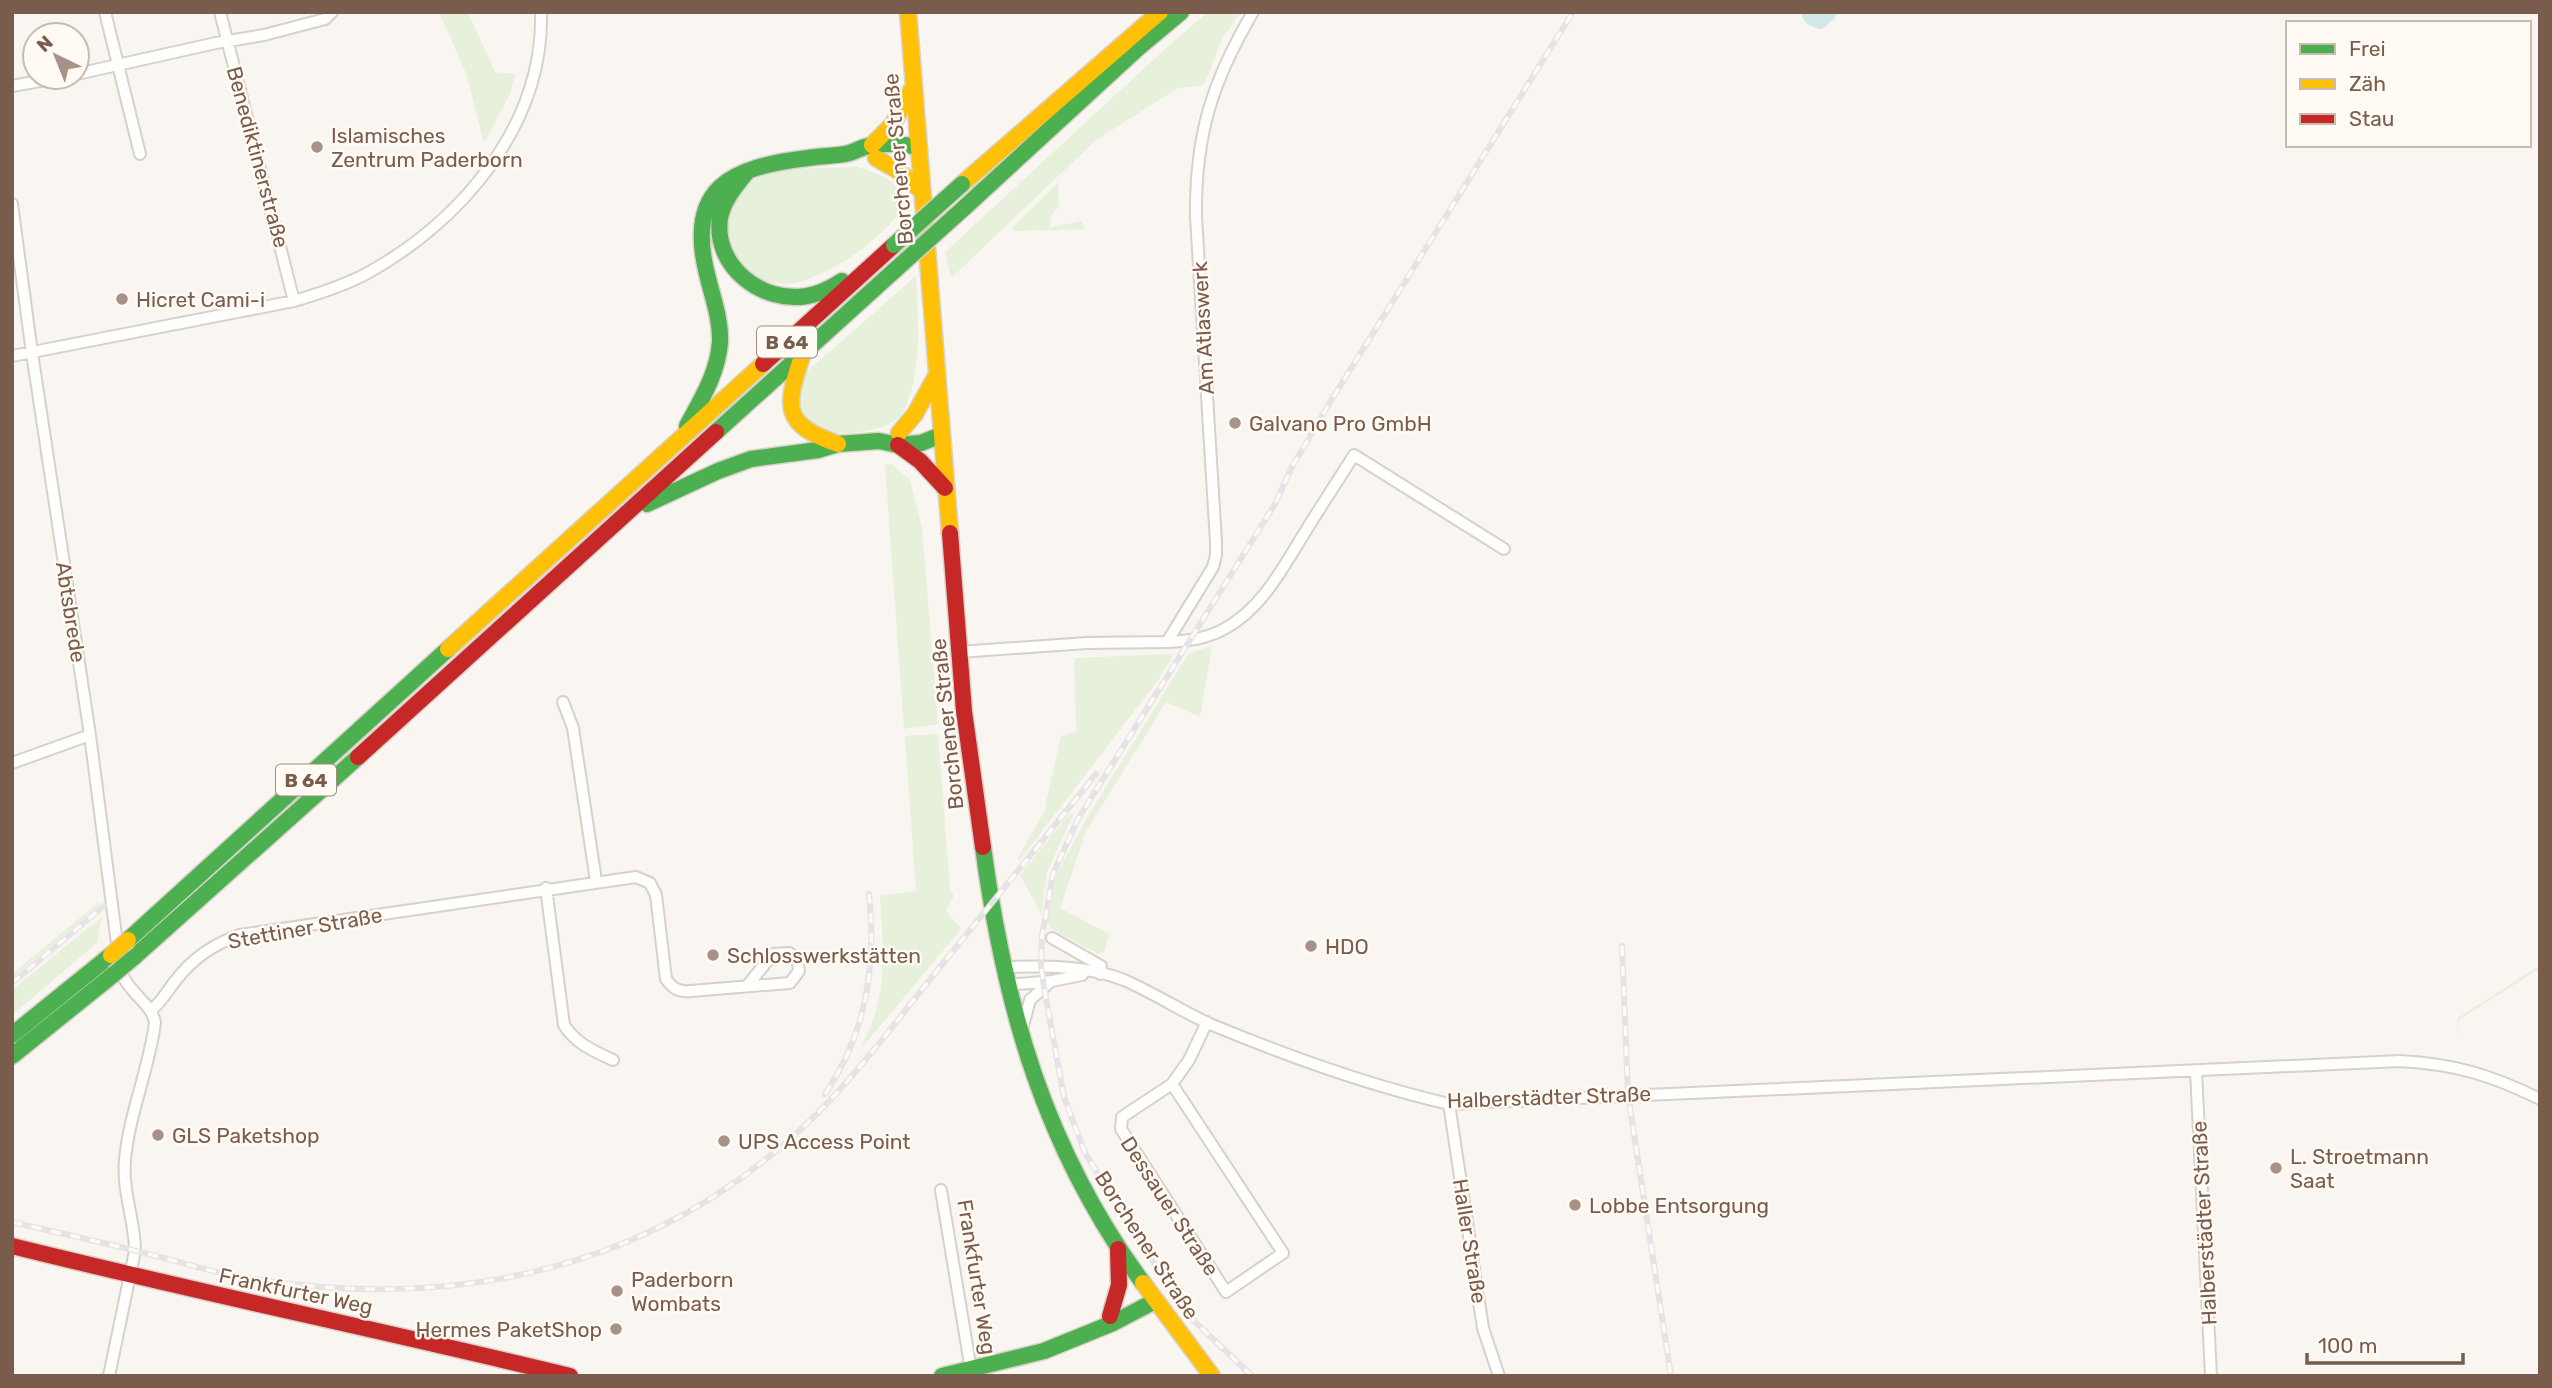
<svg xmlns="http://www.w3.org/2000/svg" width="2552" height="1388" viewBox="0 0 2552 1388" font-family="Rubik,sans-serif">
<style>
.green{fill:#e7f0db}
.water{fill:#d0e8ea}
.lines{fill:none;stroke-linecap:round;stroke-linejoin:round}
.street-casing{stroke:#d7d1cb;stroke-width:14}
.fast-casing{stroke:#d9d2cb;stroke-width:19}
.slow-casing{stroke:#d9d2cb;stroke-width:19}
.jam-casing{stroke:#d9d2cb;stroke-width:19}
.street{stroke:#fefefd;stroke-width:10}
.fast{stroke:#4caf50;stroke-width:16}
.slow{stroke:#ffc107;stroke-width:16}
.jam{stroke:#c62828;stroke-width:16}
.rail-casing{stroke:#e6e3e7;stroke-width:6}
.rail{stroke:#fffaf3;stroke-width:3.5;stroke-dasharray:10;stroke-linecap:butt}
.fast-bridge-casing{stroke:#dad1cc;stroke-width:19;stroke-linecap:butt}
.slow-bridge-casing{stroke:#dad1cc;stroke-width:19;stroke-linecap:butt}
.fast-bridge{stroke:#4caf50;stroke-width:16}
.slow-bridge{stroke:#ffc107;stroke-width:16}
.poi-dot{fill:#a69286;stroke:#fffaf3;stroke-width:2.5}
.labels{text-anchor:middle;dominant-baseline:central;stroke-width:5;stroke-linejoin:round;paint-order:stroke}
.shield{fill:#fffaf3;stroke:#a28b7f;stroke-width:2}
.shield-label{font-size:19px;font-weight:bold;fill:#7a5c4d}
.poi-label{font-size:21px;fill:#7a5c4d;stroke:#fffaf3;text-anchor:start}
.street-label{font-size:21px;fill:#7a5c4d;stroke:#fffaf3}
</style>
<rect width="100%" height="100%" fill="#f9f5f0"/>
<path class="green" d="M439,12H468L495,72L515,74L510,94L484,143L466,73Z
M1208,12H1241L1223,37L1204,85L1178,88L1096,140L951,278L945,252L1162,52Z
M857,167C882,175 896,179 909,203C897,216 885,230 871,242C854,257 809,284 786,284C717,284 708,198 766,174C783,167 836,168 857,167Z
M1058,183L1059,207L1052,214L1049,228L1082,221L1084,229L1014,231L1013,227Z
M916,276C918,316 923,378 902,414C893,429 844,437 827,432C802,425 793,398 804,376C808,368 821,360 827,354C857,328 886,302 916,276Z
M892,464L910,480L922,528L938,724L904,729L885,465Z
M1212,646L1200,717L1166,702L1086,831L1060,908L1109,934L1104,952L1098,954L1053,930L1046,921L1056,875L1084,823L1188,654Z
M1174,654L1159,679L1019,861L1018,857L1044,812L1061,736L1076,732L1074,658Z
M938,734L950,889L954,896L946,910L961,929L860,1050C865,1037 873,1024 876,1010C887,973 882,934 880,896L916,891L905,736Z
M1070,813L1073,815L1047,872L1041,914L1020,875Z
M98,903L100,905L12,978V974Z
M102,917L97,943L12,1015V990Z
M2540,965V968L2459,1020L2457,1039L2458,1018Z"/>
<path class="water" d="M1801,12H1837L1834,19L1822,29C1812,28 1803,24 1801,12Z"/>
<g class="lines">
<defs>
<path id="street" d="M105,12L140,154
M220,12L294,301
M77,74L216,43L264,35L325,19L332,12
M12,86L62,77
M12,204L32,353L90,735L118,951
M12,356L294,301C318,294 342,286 364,275C460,223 544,126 541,12
M1167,642C1187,641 1206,639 1224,629C1261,609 1281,571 1302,537C1319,509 1337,482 1354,455L1504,549
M959,652L1087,643L1167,642L1213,567L1216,555V542L1196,217C1195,135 1212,82 1253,12
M563,702L573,728L596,881
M12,763L90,735
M546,888L564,1025C576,1044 594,1051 613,1060
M1052,938L1101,966L1100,974
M1003,967C1042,966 1087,965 1124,980C1154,993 1181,1011 1210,1024C1287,1056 1367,1085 1449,1104L2400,1061C2455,1064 2491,1075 2540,1099
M1007,985L1052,981L1082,975
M151,1010C162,1002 167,991 176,980C193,958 213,944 240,935L636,877L650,883L656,895L666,979C673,989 679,992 691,991L790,983L799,971L797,958L789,953L773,954L747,986
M1021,1033L1030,1000L1050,982
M2196,1071L2211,1376
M1172,1084L1283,1253L1226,1292L1121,1129L1122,1117L1172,1084L1189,1060L1207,1022
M1449,1104L1483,1328L1499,1376
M941,1190L971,1370
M109,1376L135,1251C135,1220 122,1192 125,1160C129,1114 149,1069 155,1023C152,1002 125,992 120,967"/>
<path id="fast" d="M747,172C736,185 723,201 720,218C713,266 762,304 807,296C820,294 831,288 842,281
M964,208L1138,48L1181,12
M687,426C701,400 718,373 720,342C721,319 712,296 707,274C685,187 732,167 808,158C820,156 833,156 845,154C852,153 858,149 865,147C882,142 901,144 918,147
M716,432L895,270
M647,504L718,471L751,459L818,450L838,444L879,441L898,445L921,443L941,435
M983,847C1005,1009 1045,1149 1143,1283
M128,940L448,649
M133,958L358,757
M12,1035L111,955
M12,1056L114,974
M942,1376L1044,1351L1113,1323L1155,1301"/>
<path id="slow" d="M908,12L950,533
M872,145L893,124L913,87
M876,158L897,170L922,191
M962,184L1160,12
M802,356C785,408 782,424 838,444
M899,433L915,414L936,376
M448,649L763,364
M1143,1283L1212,1376"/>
<path id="jam" d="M763,364L894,245
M898,445L920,461L945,488
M950,533L964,711L983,847
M358,757L716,432
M12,1246C197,1292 384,1331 570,1376
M1110,1316L1119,1285L1118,1249"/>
</defs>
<use href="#street" class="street-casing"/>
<use href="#fast" class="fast-casing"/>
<use href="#slow" class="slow-casing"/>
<use href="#jam" class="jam-casing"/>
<use href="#street" class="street"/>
<use href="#fast" class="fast"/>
<use href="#slow" class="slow"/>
<use href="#jam" class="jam"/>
<defs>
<path id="rail" d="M1622,946L1628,1095L1671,1376
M12,983L104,906
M825,1094C866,1034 877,966 869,894
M12,1222C59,1233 106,1243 152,1255C181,1262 211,1272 241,1277C446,1312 644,1274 800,1130C848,1086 887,1033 928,982C984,913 1040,844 1096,774
M1252,1376L1192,1319L1171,1290L1085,1153L1064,1097L1044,987L1041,966L1042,936L1053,874L1078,819L1275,504L1292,467L1332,399L1573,12"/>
</defs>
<use href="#rail" class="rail-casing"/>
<use href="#rail" class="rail"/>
<defs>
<path id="fast-bridge" d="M894,245L962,184
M895,270L964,208
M114,974L133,958"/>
<path id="slow-bridge" d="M111,955L128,940"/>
</defs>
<use href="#fast-bridge" class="fast-bridge-casing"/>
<use href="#slow-bridge" class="slow-bridge-casing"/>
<use href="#fast-bridge" class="fast-bridge"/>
<use href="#slow-bridge" class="slow-bridge"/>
</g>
<g class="poi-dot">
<circle cx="317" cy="147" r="7"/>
<circle cx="122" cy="299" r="7"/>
<circle cx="1235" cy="423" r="7"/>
<circle cx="1311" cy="946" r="7"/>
<circle cx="713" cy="955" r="7"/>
<circle cx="158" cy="1135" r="7"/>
<circle cx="724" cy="1141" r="7"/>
<circle cx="2276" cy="1168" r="7"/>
<circle cx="1575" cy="1205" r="7"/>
<circle cx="617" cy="1291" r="7"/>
<circle cx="616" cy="1329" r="7"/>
</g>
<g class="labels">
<g class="shield">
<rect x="757" y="326.5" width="60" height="31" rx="5"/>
<rect x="276" y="764.5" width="60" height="31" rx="5"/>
</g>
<g class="shield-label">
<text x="787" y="342">B 64</text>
<text x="306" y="780">B 64</text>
</g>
<g class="poi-label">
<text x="331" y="135">Islamisches<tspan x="331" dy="24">Zentrum Paderborn</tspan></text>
<text x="136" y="299">Hicret Cami-i</text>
<text x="1249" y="423">Galvano Pro GmbH</text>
<text x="1325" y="946">HDO</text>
<text x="727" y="955">Schlosswerkstätten</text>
<text x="172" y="1135">GLS Paketshop</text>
<text x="738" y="1141">UPS Access Point</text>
<text x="2290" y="1156">L. Stroetmann<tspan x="2290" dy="24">Saat</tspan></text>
<text x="1589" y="1205">Lobbe Entsorgung</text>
<text x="631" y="1279">Paderborn<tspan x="631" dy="24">Wombats</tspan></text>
<text x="602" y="1329" text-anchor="end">Hermes PaketShop</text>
</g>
<g class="street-label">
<text transform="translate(258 157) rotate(75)">Benediktinerstraße</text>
<text transform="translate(898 159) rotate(-95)">Borchener Straße</text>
<text transform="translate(1203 328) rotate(-93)">Am Atlaswerk</text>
<text transform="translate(71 612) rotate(81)">Abtsbrede</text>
<text transform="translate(947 724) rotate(-96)">Borchener Straße</text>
<text transform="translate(305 928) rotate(-10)">Stettiner Straße</text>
<text transform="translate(1549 1097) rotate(-2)">Halberstädter Straße</text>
<text transform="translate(1170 1206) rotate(57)">Dessauer Straße</text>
<text transform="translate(2204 1223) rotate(-93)">Halberstädter Straße</text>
<text transform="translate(1470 1241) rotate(81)">Haller Straße</text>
<text transform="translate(1147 1245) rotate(57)">Borchener Straße</text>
<text transform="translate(977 1277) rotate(81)">Frankfurter Weg</text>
<text transform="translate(296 1291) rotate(12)">Frankfurter Weg</text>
</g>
</g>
<rect width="2552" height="1388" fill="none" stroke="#7a5c4d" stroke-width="28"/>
<rect x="2286" y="21" width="245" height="126" fill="#fffaf3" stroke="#cabbb1" stroke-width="2"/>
<rect x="2300" y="44" width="35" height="10" fill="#4caf50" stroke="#cabbb1" stroke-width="2"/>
<text x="2349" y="56" font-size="21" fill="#7a5c4d">Frei</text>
<rect x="2300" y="79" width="35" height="10" fill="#ffc107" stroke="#cabbb1" stroke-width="2"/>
<text x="2349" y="91" font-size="21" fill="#7a5c4d">Zäh</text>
<rect x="2300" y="114" width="35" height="10" fill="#c62828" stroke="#cabbb1" stroke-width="2"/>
<text x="2349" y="126" font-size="21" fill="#7a5c4d">Stau</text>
<g transform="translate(56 56) rotate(317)"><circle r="33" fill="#fffaf3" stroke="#cabbb1" stroke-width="2"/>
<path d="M0-5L12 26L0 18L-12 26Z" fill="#a69286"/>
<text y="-10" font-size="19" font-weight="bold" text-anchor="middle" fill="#7a5c4d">N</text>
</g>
<path d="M2307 1353v10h156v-10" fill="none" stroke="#7a5c4d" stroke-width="3.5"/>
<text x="2318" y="1353" font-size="21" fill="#7a5c4d" stroke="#fffaf3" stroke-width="5" paint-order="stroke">100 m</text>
</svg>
